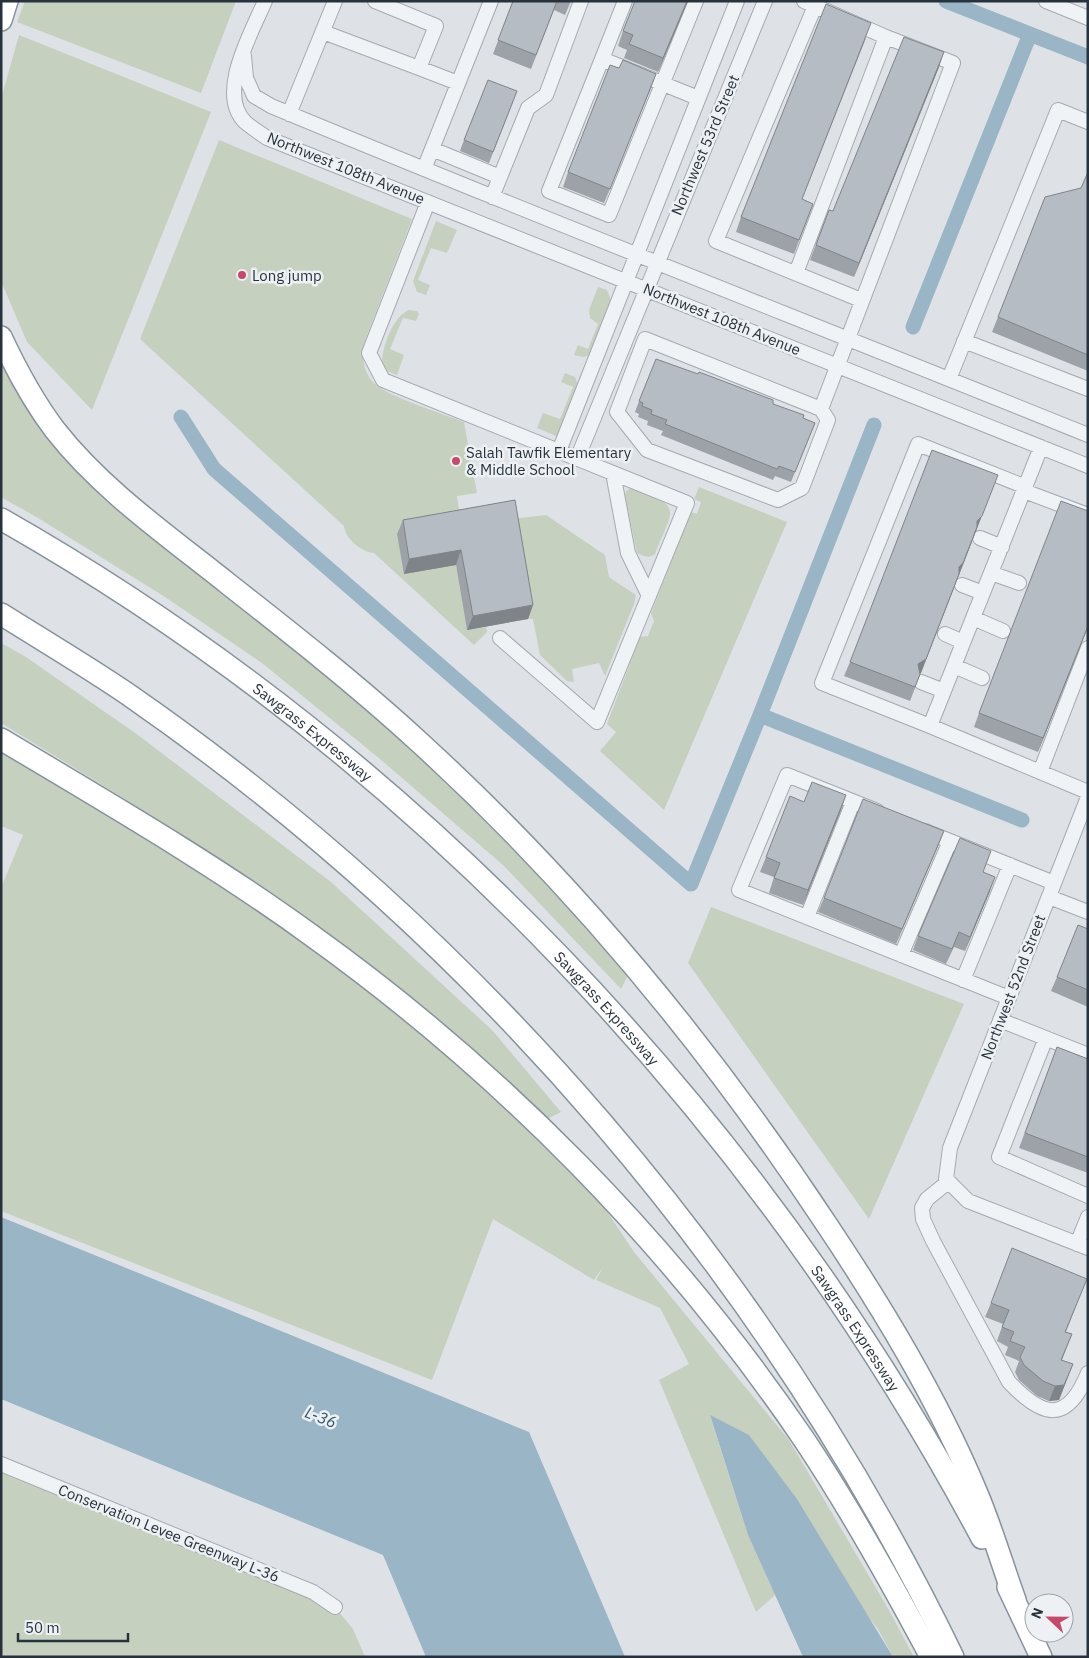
<svg xmlns="http://www.w3.org/2000/svg" width="1089" height="1658" viewBox="0 0 1089 1658" font-family="'IBM Plex Sans',sans-serif">
<style>
.green{fill:#c6d0bf}
.water{fill:#9ab5c5}
.lines{fill:none;stroke-linecap:round;stroke-linejoin:round}
.canal{stroke:#9ab5c5;stroke-width:15}
.minor-casing{stroke:#a4aab1;stroke-width:16}
.highway-casing{stroke:#86929c;stroke-width:24}
.minor{stroke:#f0f3f5;stroke-width:14}
.highway{stroke:#fff;stroke-width:21}
.wall{fill:#9ca2a8}
.shaded-wall{fill:#7f8488}
.building{fill:#b5bcc3;stroke:#7f8488}
.poi-dot{fill:#c6486c;stroke:#edf1f4;stroke-width:2}
.labels{text-anchor:middle;dominant-baseline:central;stroke-width:5;stroke-linejoin:round;paint-order:stroke}
.street-label{font-size:15px;fill:#28323d;stroke:#edf1f4}
.poi-label{font-size:15px;fill:#28323d;stroke:#edf1f4;text-anchor:start}
.water-label{font-size:16px;font-style:italic;fill:#34566e;stroke:#edf1f4}
</style>
<rect width="100%" height="100%" fill="#dee2e7"/>
<path class="green" d="M25,1H236L201,93L17,22Z
M19,35L211,112L92,410L27,342L1,281V99Z
M219,140L412,219L364,343C362,357 363,372 374,383C384,395 446,415 464,422L477,493L457,496L459,510L439,513L441,526L456,565L467,630L486,627L487,632L474,645L374,553C361,552 345,538 344,526L140,339Z
M436,221L457,230L447,253L431,248L418,280L430,285L426,295L417,292L413,281Z
M598,287L607,290L611,300L591,355L583,357L574,355L578,345L588,349L598,324L590,318L589,310Z
M409,310L417,311L419,314L416,321L403,318L390,349L404,355L397,375L384,370C377,356 393,315 409,310Z
M1,345L48,427L413,745L631,969L621,989L503,865L380,759L262,663L165,597L38,518L1,497Z
M565,373L575,377L579,388L560,435L556,436L537,428L543,413L560,419L573,387L561,382Z
M632,487C683,508 674,506 655,554C649,559 643,556 637,553L625,496L626,491Z
M699,487L787,522L664,810L600,751L616,732L607,724L640,637L648,636L654,621L651,613L691,512L697,514L701,502L694,499Z
M546,515L605,555L609,577L636,595L634,604L605,676L599,663L572,669L574,682L567,681L540,655L533,619H528L511,519Z
M1,643L26,657L138,735L331,882L492,1030L561,1112L547,1119C387,959 193,840 1,723Z
M1,750L264,910L446,1050L598,1198L634,1252L789,1440L889,1610L914,1657H893L878,1629L710,1416L748,1535L775,1595L756,1612L659,1380L689,1364L660,1308L596,1280L603,1267L594,1280L493,1219L432,1380L1,1211V888L23,835L1,826Z
M711,907L964,1004L869,1219L688,963Z
M1,1464L335,1607L353,1629L365,1657H1Z"/>
<path class="water" d="M1,1217L529,1432L625,1657H426L383,1555L1,1399Z
M710,1415L749,1435L797,1499L893,1657H803L748,1535Z"/>
<g class="lines">
<path class="canal" d="M946,1L1088,57
M913,327L1030,34
M181,417L214,469L691,884L760,715L1022,820
M760,715L874,425"/>
<defs>
<path id="minor" d="M265,1C252,32 216,93 245,122C252,128 260,133 267,138L1088,466
M375,1L436,26L419,68L458,83
M696,1L609,215L549,191L602,59L698,98
M804,1L886,37L953,63L821,409
M1046,1L1088,18
M815,6L716,241L861,300
M323,32L419,68
M244,56L246,78L254,96L271,106C542,219 816,325 1088,435
M602,59L625,1
M289,114L335,1
M432,149L500,177
M424,169L491,1
M492,197L528,108L546,95L581,1
M428,202L369,353L383,380L687,503L597,722L500,638
M796,273L886,37
M645,339L821,409L828,420L802,488L778,500L647,450L617,412Z
M964,341L1088,389
M949,379L1058,110L1088,122
M559,451L737,1
M577,459L765,1
M613,473L628,553L649,596
M1026,487L918,444L822,683L930,726C967,633 1004,540 1041,447
M1024,491L1088,515
M980,538L1002,547
M991,573L1019,583
M962,585L983,593
M973,618L1003,631
M945,634L963,642
M954,666L982,678
M921,682L944,691
M930,726L1088,792
M1040,772L1088,648
M1088,797L950,1148L946,1179L968,1201L1088,1248
M877,811L787,775L739,890L1009,998
M925,831L1054,883
M1049,897L1088,912
M807,917L853,802
M901,955L950,841
M963,980L1010,865
M1000,1020L1088,1055
M1046,1038L999,1157L1088,1196
M948,1182L927,1199L922,1208L923,1219L933,1241L1009,1382C1043,1418 1067,1424 1088,1373
M1077,1244L1088,1217
M1,1464L313,1592L335,1607"/>
<g id="highway">
<path d="M1,20L7,1"/>
<path d="M1,337C16,369 33,401 55,430C102,490 167,535 227,583C292,634 357,685 418,741C575,884 710,1048 827,1225C883,1309 937,1398 976,1491C991,1526 1002,1564 1015,1600"/>
<path id="s1" d="M1,519C416,755 758,1119 982,1538"/>
<path d="M1,614C44,641 88,667 129,695C479,938 767,1273 953,1657"/>
<path d="M1,739C106,802 212,863 311,935C502,1072 671,1244 803,1438C850,1508 891,1582 931,1657"/>
<path d="M1008,1587L1041,1657"/>
</g>
</defs>
<use href="#minor" class="minor-casing"/>
<use href="#highway" class="highway-casing"/>
<use href="#minor" class="minor"/>
<use href="#highway" class="highway"/>
</g>
<path class="wall" d="M513,1H571L565,15L554,10L531,69L493,54Z
M688,1L658,72L624,58L627,50L618,46L623,31Z
M866,38L802,199L813,204L794,254L736,232L741,217Z
M939,67L854,277L810,260L829,210L833,211Z
M619,68L656,74L604,203L563,187L568,172Z
M513,102L489,163L460,151L464,140Z
M1088,172V371L992,332L998,317L1081,188Z
M639,401L773,404L803,418L815,423L791,482L775,476L773,480L661,435L663,431L647,425L648,421L638,417L639,414L635,412Z
M515,500L533,605L528,619L467,630L456,565L404,574L397,534L403,520Z
M1088,511V627L1038,752L974,727L979,713Z
M976,531L910,701L844,676L850,662Z
M804,802L841,810L803,905L769,893L774,877L760,872L766,857Z
M944,831L938,846L896,944L818,912L824,898Z
M983,872L990,891L965,951L954,947L946,964L913,950L918,936Z
M1088,929V1007L1051,991L1057,977Z
M1057,1047L1088,1059V1173L1019,1148Z
M1081,1293L1066,1332L1072,1334L1062,1360L1073,1364L1059,1400L1049,1401L1037,1396L1019,1380L1015,1372L1019,1361L1005,1355L1008,1347L997,1341L1003,1324L985,1317L991,1303Z"/>
<path class="shaded-wall" d="M687,1H688L658,72L663,58Z
M944,52L939,67L854,277L859,263Z
M656,74L651,88L604,203L610,189Z
M992,490L921,673L913,678L918,664L959,567L977,521Z
M461,550L456,565L404,574L409,559Z
M533,605L528,619L467,630L473,616Z
M1088,626V627L1038,752L1043,738Z
M846,795L841,810L803,905L808,890Z
M944,831L938,846L896,944L902,929Z
M995,877L990,891L965,951L970,937Z
M1073,1364L1059,1400L1049,1401L1055,1386Z"/>
<path class="building" d="M513,1H557L536,55L498,40Z
M635,1H687L663,58L629,44L633,35L623,31Z
M826,4L871,23L802,199L813,204L799,240L741,217Z
M904,37L944,52L859,263L816,245L829,210L833,211Z
M623,60L656,74L610,189L568,172L610,65L619,68Z
M488,80L517,91L493,152L464,140Z
M1088,172V355L998,317L1045,197L1081,188Z
M656,359L698,374L699,372L773,400V404L804,415L803,418L815,423L795,472L779,466L777,469L665,424L667,420L651,414L652,410L642,406L643,403L639,401Z
M932,450L998,475L982,516L977,521V527L963,563L959,567V574L926,659L918,664L920,674L915,687L850,662Z
M515,500L533,605L473,616L461,550L409,559L403,520Z
M1061,501L1088,511V626L1043,738L979,713Z
M812,782L846,795L808,890L774,878L780,863L766,857L790,796L804,802Z
M863,799L944,831L902,929L824,898Z
M960,838L991,851L983,872L995,877L970,937L959,932L952,949L918,936Z
M1078,925L1088,929V990L1057,977Z
M1057,1047L1088,1059V1157L1025,1133Z
M1012,1248L1087,1279L1065,1332L1072,1334L1061,1360L1073,1364L1064,1385L1055,1386L1043,1381L1024,1365L1020,1357L1025,1347L1010,1341L1014,1332L1002,1327L1009,1310L991,1303Z"/>
<g class="poi-dot">
<circle cx="242" cy="275" r="5"/>
<circle cx="456" cy="461" r="5"/>
</g>
<g class="labels">
<g class="street-label">
<text transform="translate(705 145) rotate(-67)">Northwest 53rd Street</text>
<text transform="translate(346 168) rotate(22)">Northwest 108th Avenue</text>
<text transform="translate(722 319) rotate(22)">Northwest 108th Avenue</text>
<text stroke="none"><textPath href="#s1" startOffset="378">Sawgrass Expressway</textPath></text>
<text transform="translate(1013 987) rotate(-69)">Northwest 52nd Street</text>
<text stroke="none"><textPath href="#s1" startOffset="782">Sawgrass Expressway</textPath></text>
<text stroke="none"><textPath href="#s1" startOffset="1188">Sawgrass Expressway</textPath></text>
<text transform="translate(169 1533) rotate(22)">Conservation Levee Greenway L-36</text>
</g>
<g class="poi-label">
<text x="252" y="275">Long jump</text>
<text x="466" y="452">Salah Tawfik Elementary<tspan x="466" dy="17">&amp; Middle School</tspan></text>
</g>
<g class="water-label">
<text transform="translate(321 1417) rotate(21)">L-36</text>
</g>
</g>
<rect width="1089" height="1658" fill="none" stroke="#28323d" stroke-width="5"/>
<g transform="translate(1049 1618) rotate(292)"><circle r="24" fill="#edf1f4" stroke="#9ea5ab"/>
<path d="M0-4L9 19L0 12L-9 19Z" fill="#c6486c"/>
<text y="-8" font-size="14" font-weight="bold" text-anchor="middle" fill="#28323d">N</text>
</g>
<path d="M18 1633v8h110v-8" fill="none" stroke="#28323d" stroke-width="2.5"/>
<text x="25" y="1633" font-size="15" fill="#28323d" stroke="#edf1f4" stroke-width="4" paint-order="stroke">50 m</text>
</svg>
